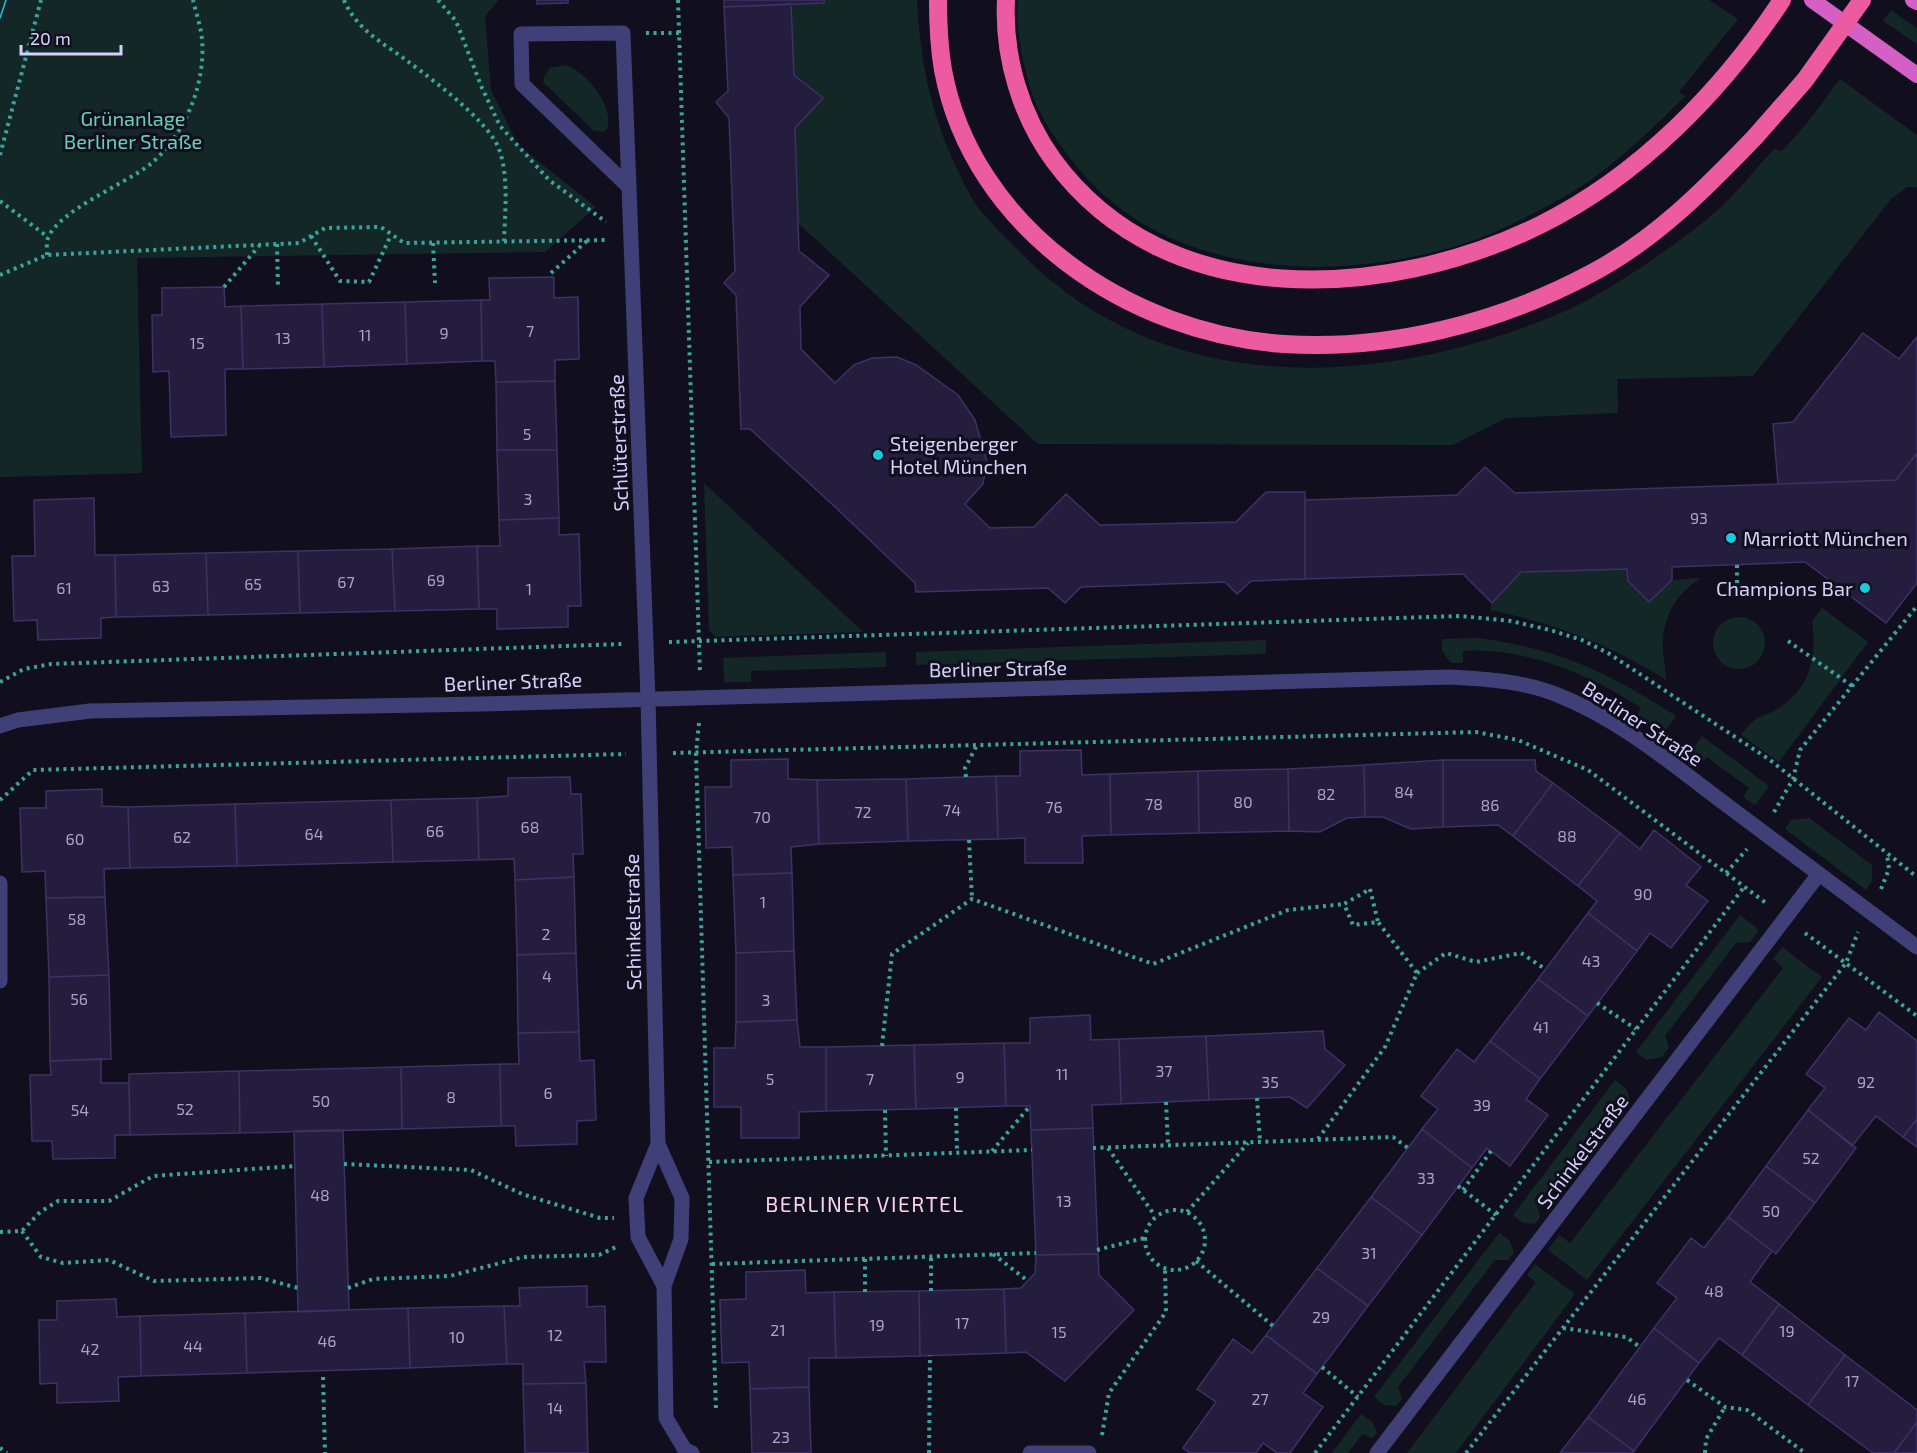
<svg xmlns="http://www.w3.org/2000/svg" width="1917" height="1453" viewBox="0 0 1917 1453" font-family="'Exo 2',sans-serif">
<style>
.green{fill:#132727}
.building{fill:#241d3d;stroke:#3c3266;stroke-width:1.5}
.lines{fill:none;stroke-linecap:round;stroke-linejoin:round}
.path{stroke:#3ba49e;stroke-width:4;stroke-dasharray:3 4.5;stroke-linecap:butt}
.service{stroke:#413f78;stroke-width:15}
.minor{stroke:#413f78;stroke-width:15}
.trunk{stroke:#d460c6;stroke-width:16}
.motorway{stroke:#ec5a9f;stroke-width:18}
.tram{stroke:#1ac9dd;stroke-width:1.5}
.motorway-bridge{stroke:#ec5a9f;stroke-width:18}
.poi-dot{fill:#1ac9dd;stroke:#110f1e;stroke-width:2}
.labels{text-anchor:middle;dominant-baseline:central;stroke-width:6;stroke-linejoin:round;paint-order:stroke}
.number-label{font-size:16px;fill:#aaa4cb}
.park-label{font-size:20px;fill:#66d1b6;stroke:#110f1e}
.street-label{font-size:20px;fill:#d6d1fa;stroke:#110f1e}
.poi-label{font-size:20px;fill:#d6d1fa;stroke:#110f1e;text-anchor:start}
.neighbourhood-label{font-size:21px;letter-spacing:1.5px;fill:#fad3ec;stroke:#110f1e}
</style>
<rect width="100%" height="100%" fill="#110f1e"/>
<path class="green" d="M0,0H499L485,16L491,90L518,145L596,207L545,252L137,258L142,473L0,477Z
M824,0H917C920,63 932,119 960,175C965,185 970,196 976,205C990,223 1007,239 1023,255C1165,398 1374,388 1549,318C1602,297 1668,251 1712,215C1735,196 1754,170 1775,148L1781,152L1808,122L1840,79L1917,135V187H1907L1891,199L1753,376L1617,379L1618,413L1506,418L1453,445L1038,444L798,223L795,128L823,98L794,75L791,4Z
M1018,0H1709L1738,19L1679,92L1686,96C1648,132 1610,171 1564,197C1533,214 1499,232 1466,243C1335,285 1160,279 1071,159C1060,145 1049,130 1041,114C1027,89 1014,29 1018,0Z
M1891,10L1917,28V44L1883,21Z
M565,65C586,71 615,106 607,129L603,132L594,131L544,83V77L550,68Z
M704,483L863,632L716,637L709,630Z
M1627,569L1628,581L1649,602L1672,580L1701,578C1675,594 1661,620 1663,651C1664,661 1666,670 1666,680C1611,645 1554,623 1490,610L1492,603L1521,572Z
M1822,608L1868,642L1779,762L1741,735C1758,712 1762,720 1782,706C1811,686 1817,653 1812,621Z
M1713 643a26 26 0 1 1 52 0a26 26 0 1 1-52 0Z
M1478,638C1559,649 1608,672 1676,716L1662,736L1635,718L1641,708C1591,675 1525,647 1463,651V663H1451L1442,651V639Z
M1266,640V654L916,665V652Z
M886,652V667L751,671V682H724L723,658Z
M1702,736L1769,786L1755,805L1743,797L1749,788L1707,757L1700,765L1688,755Z
M1809,818L1872,865V881L1866,890L1785,829L1791,820Z
M1740,915L1759,930L1750,942L1736,943L1665,1036L1669,1048L1662,1057L1646,1060L1636,1052Z
M1782,947L1822,977L1587,1280L1548,1250L1559,1235L1570,1243L1783,968L1773,959Z
M1615,1080L1626,1088L1630,1099L1625,1105L1614,1103L1537,1204L1540,1217L1535,1224L1523,1223L1513,1215Z
M1499,1233L1509,1240L1514,1252L1508,1260H1495L1398,1387L1402,1399L1396,1406L1384,1405L1374,1397Z
M1535,1264L1575,1294L1456,1453H1407L1536,1282L1527,1275Z
M1361,1414L1372,1422L1377,1432L1373,1438L1362,1434L1348,1453H1332Z"/>
<path class="building" d="M537,0H568V3L537,4Z
M724,0H824V3L724,7Z
M791,4L794,75L823,98L795,128L799,251L829,275L800,307L801,349L835,383L854,365L872,358L897,357L916,365L958,395L975,420L987,462L983,484L965,504L990,528L1034,527L1066,494L1100,525L1236,522L1266,492H1305V579L1251,581L1237,594L1225,582L1081,587L1065,603L1048,588L916,592L915,583L833,505L750,429H741L736,295L724,283L735,271L729,118L716,102L728,91L724,7Z
M554,277V298L578,297L579,359L555,360V381L496,382L495,361H482L481,300H490L489,278Z
M224,287L225,307L241,306L243,369H225L226,435L171,437L169,371L153,372L152,315H162V288Z
M481,300L482,361L407,364L405,302Z
M405,302L407,364L324,367L322,304Z
M322,304L324,367L243,369L241,306Z
M1863,333L1899,359L1917,337V453L1896,480L1778,484L1773,424L1793,422Z
M555,381L557,450H497L496,382Z
M497,450H557L559,518L499,520Z
M1917,453V583L1886,623L1805,562L1672,567V580L1649,602L1628,581L1627,569L1521,572L1492,603L1463,574L1305,579V500L1457,495L1485,467L1515,493L1896,480Z
M94,498L95,555H115L116,617L101,618V638L38,640L37,620L14,621L12,556H35L34,500Z
M559,518V535L579,534L581,606H568V627L497,629V609H479L477,546H500L499,520Z
M477,546L479,609L395,611L392,549Z
M392,549L395,611L300,613L298,551Z
M298,551L300,613L208,615L206,553Z
M206,553L208,615L116,617L115,555Z
M1081,750L1082,775L1110,774L1111,835L1082,836L1083,863H1025V838L998,839L996,776H1020V751Z
M788,759V779L817,780L819,844L791,847L792,873L733,875L732,847L706,848L705,787H731V760Z
M1443,760V827L1411,829L1383,817H1365L1364,765Z
M1443,760H1535L1536,771L1553,783L1513,836L1498,825L1443,827Z
M1364,765L1365,817L1347,818L1320,832L1289,831L1288,769Z
M1288,769L1289,831L1199,833L1198,771Z
M1198,771L1199,833L1111,835L1110,774Z
M996,776L998,839L908,841L906,779Z
M570,777L571,794H581L583,854H573L574,877L515,880L514,859L479,860L477,798L508,796V778Z
M906,779L908,841L819,844L817,780Z
M1553,783L1620,833L1578,886L1513,836Z
M102,789V806L128,807L130,868L104,869L105,897L46,898L45,871L22,872L20,808H46V791Z
M477,798L479,860L393,862L391,800Z
M391,800L393,862L237,866L235,804Z
M235,804L237,866L130,868L128,807Z
M1654,830L1701,867L1686,885L1708,901L1671,948L1650,933L1637,951L1588,913L1597,901L1578,886L1620,833L1640,849Z
M792,873L794,951L736,953L733,875Z
M574,877L576,953L517,955L515,880Z
M105,897L109,975L49,977L46,898Z
M1588,913L1637,951L1588,1016L1538,979Z
M794,951L797,1020L736,1022V953Z
M576,953L579,1032L518,1033L517,955Z
M109,975L111,1059L50,1061L49,977Z
M1538,979L1588,1016L1540,1079L1490,1041Z
M1879,1012L1917,1041V1119L1903,1137L1876,1116L1852,1146L1808,1110L1825,1088L1806,1074L1849,1018L1866,1030Z
M1090,1015L1091,1040L1119,1039L1121,1104L1092,1105L1093,1128L1031,1130L1030,1106H1006L1004,1043H1030V1018Z
M797,1020L800,1047H826V1111L799,1112V1138H741V1107H714V1048H735L736,1022Z
M1323,1031L1325,1049L1345,1065L1307,1108L1290,1097L1209,1100L1206,1036Z
M579,1032L580,1061L594,1060L596,1120L577,1121V1144L516,1146L515,1126H501L500,1064H519L518,1033Z
M1206,1036L1209,1100L1121,1104L1119,1039Z
M1490,1041L1540,1079L1526,1099L1548,1115L1510,1166L1487,1148L1472,1168L1422,1129L1438,1109L1421,1096L1457,1049L1474,1062Z
M1004,1043L1006,1106L916,1109L914,1045Z
M914,1045L916,1109L826,1111V1047Z
M101,1059V1083H129L130,1135H115V1158L53,1159L52,1141H32L30,1075H51L50,1061Z
M500,1064L501,1126L402,1129L401,1067Z
M401,1067L402,1129L240,1133L239,1071Z
M239,1071L240,1133L130,1135L129,1074Z
M1808,1110L1856,1148L1815,1203L1766,1166Z
M1917,1119V1147L1903,1137Z
M1093,1128L1098,1254L1036,1255L1031,1130Z
M1422,1129L1472,1168L1422,1235L1371,1197Z
M343,1130L349,1310L298,1312L294,1131Z
M1766,1166L1815,1203L1776,1254L1728,1217Z
M1371,1197L1422,1235L1368,1306L1317,1268Z
M1728,1217L1772,1251L1750,1282L1779,1304L1742,1355L1719,1338L1699,1363L1654,1328L1677,1298L1657,1283L1691,1238L1704,1248Z
M1098,1254L1099,1275L1134,1310L1065,1381L1026,1352L1006,1353L1004,1289L1021,1288L1035,1273L1036,1255Z
M1317,1268L1368,1306L1317,1374L1266,1335Z
M805,1270L806,1293L834,1292L836,1358H809V1387L750,1389L749,1362L722,1363L720,1300L746,1299V1272Z
M587,1286V1307L605,1306L606,1362H584L586,1383L523,1384V1364H507L504,1306H520L519,1288Z
M1004,1289L1006,1353L920,1356L919,1291Z
M919,1291L920,1356L836,1358L834,1292Z
M116,1299L117,1317L140,1316L141,1376L118,1377L119,1401L57,1403V1383L40,1384L39,1320H57V1301Z
M1779,1304L1845,1355L1808,1405L1742,1355Z
M504,1306L507,1364L410,1368L408,1308Z
M408,1308L410,1368L247,1373L245,1313Z
M245,1313L247,1373L141,1376L140,1316Z
M1654,1328L1699,1363L1634,1451L1588,1417Z
M1266,1335L1317,1374L1303,1393L1323,1407L1290,1453H1277L1263,1443L1256,1453H1190L1183,1448L1216,1402L1197,1389L1233,1339L1252,1353Z
M1845,1355L1917,1410V1422L1894,1453H1873L1808,1405Z
M586,1383L588,1453H525L523,1384Z
M809,1387L811,1453H752L750,1389Z
M1588,1417L1634,1451L1632,1453H1560Z
M1917,1422V1453H1894Z"/>
<g class="lines">
<path class="path" d="M344,0C354,24 374,38 395,52C421,71 488,119 499,149C509,177 505,212 504,241
M438,0L456,21L482,88L500,126L549,180L606,222
M678,0L700,674
M646,33H679
M0,155L41,0
M0,201L48,237
M311,236L340,281L369,282L391,235
M433,243L435,283
M277,244L278,288
M47,255C47,250 46,241 49,236C61,210 124,184 148,166C184,138 206,84 202,40C201,27 196,13 193,0
M551,273L588,240
M0,275L47,255L299,243L325,228L381,227L404,243L606,240
M224,287L259,246
M1737,565V594
M1788,641L1852,686
M669,642L1460,616L1511,621L1550,630L1582,640L1608,653L1770,760L1917,877
M0,682L24,669L51,664L622,644
M699,723L696,753L716,1411
M673,753L1476,732L1518,740L1588,770L1766,903
M966,777L965,768L977,745
M0,800L33,770L626,754
M1774,812L1793,779L1800,750L1917,606
M969,840L972,899
M1726,873L1747,849
M1370,889L1378,922L1353,925L1344,904Z
M1881,889L1889,869L1887,854
M1805,933L1917,1016
M1417,973L1446,953L1476,962L1521,953L1545,969
M1597,1003L1636,1029
M882,1046L892,954L972,899L1153,964L1288,910L1344,904
M1257,1098L1260,1142
M1166,1102L1168,1145
M956,1108L957,1153
M885,1110L886,1156
M1318,1139L1385,1047L1417,973L1378,922
M1093,1148L1393,1137L1408,1148
M1108,1148L1155,1216
M992,1151L1030,1106
M709,1162L1032,1150
M344,1164L471,1170L522,1194L600,1218H614
M1458,1186L1496,1215
M1463,1190L1491,1151
M1145 1240a30 30 0 1 1 60 0a30 30 0 1 1-60 0Z
M1187,1212L1248,1143
M22,1231L41,1257L63,1263L109,1260L154,1281L261,1278L298,1288
M0,1232L22,1231L40,1212L58,1201H109L153,1176L295,1166
M1097,1250L1144,1238
M993,1254L1028,1281
M1196,1261L1273,1326
M712,1264L1036,1253
M348,1288L373,1279L450,1276L523,1257L599,1255L618,1246
M931,1291V1256
M865,1292V1257
M1563,1328L1626,1337L1640,1347
M1322,1367L1358,1397
M323,1377L325,1453
M1687,1380L1725,1407L1747,1410L1805,1453
M1102,1435L1109,1393L1166,1312L1165,1268
M0,1448L7,1453
M929,1453L930,1355
M1315,1453L1744,887
M1466,1453L1846,963L1858,932
M1705,1453L1706,1439L1725,1407"/>
<path class="service" d="M0,883V981"/>
<path class="minor" d="M623,33L629,187L522,84L521,34Z
M629,187L648,698L658,1144L682,1198L681,1239L664,1286L666,1418L685,1450L692,1453
M0,726L18,720L90,711L481,704L1449,677C1487,679 1524,681 1560,696C1618,719 1671,763 1720,800C1786,849 1851,898 1917,947
M658,1144L636,1198L638,1237L664,1286
M1030,1453H1089
M1377,1453L1819,874"/>
<path class="trunk" d="M1812,0L1917,75
M1913,0L1917,2"/>
<path class="motorway" d="M938,0C938,23 939,47 943,70C972,228 1130,334 1284,344C1388,351 1498,323 1590,274C1655,240 1705,189 1755,137
M1006,0C1003,57 1021,116 1054,161C1167,314 1387,300 1540,225C1639,176 1722,91 1782,0"/>
<path class="tram" d="M0,18L6,0"/>
<path class="motorway-bridge" d="M1755,137L1805,80L1862,0"/>
</g>
<g class="poi-dot">
<circle cx="878" cy="455" r="6"/>
<circle cx="1731" cy="538" r="6"/>
<circle cx="1865" cy="588" r="6"/>
</g>
<g class="labels">
<g class="number-label">
<text x="530" y="330">7</text>
<text x="444" y="332">9</text>
<text x="365" y="334">11</text>
<text x="283" y="337">13</text>
<text x="197" y="342">15</text>
<text x="527" y="433">5</text>
<text x="528" y="498">3</text>
<text x="1699" y="517">93</text>
<text x="436" y="579">69</text>
<text x="346" y="581">67</text>
<text x="253" y="583">65</text>
<text x="161" y="585">63</text>
<text x="64" y="587">61</text>
<text x="529" y="588">1</text>
<text x="1404" y="791">84</text>
<text x="1326" y="793">82</text>
<text x="1243" y="801">80</text>
<text x="1154" y="803">78</text>
<text x="1490" y="804">86</text>
<text x="1054" y="806">76</text>
<text x="952" y="809">74</text>
<text x="863" y="811">72</text>
<text x="762" y="816">70</text>
<text x="530" y="826">68</text>
<text x="435" y="830">66</text>
<text x="314" y="833">64</text>
<text x="1567" y="835">88</text>
<text x="182" y="836">62</text>
<text x="75" y="838">60</text>
<text x="1643" y="893">90</text>
<text x="763" y="901">1</text>
<text x="77" y="918">58</text>
<text x="546" y="933">2</text>
<text x="1591" y="960">43</text>
<text x="547" y="975">4</text>
<text x="79" y="998">56</text>
<text x="766" y="999">3</text>
<text x="1541" y="1026">41</text>
<text x="1164" y="1070">37</text>
<text x="1062" y="1073">11</text>
<text x="960" y="1076">9</text>
<text x="770" y="1078">5</text>
<text x="870" y="1078">7</text>
<text x="1270" y="1081">35</text>
<text x="1866" y="1081">92</text>
<text x="548" y="1092">6</text>
<text x="451" y="1096">8</text>
<text x="321" y="1100">50</text>
<text x="1482" y="1104">39</text>
<text x="185" y="1108">52</text>
<text x="80" y="1109">54</text>
<text x="1811" y="1157">52</text>
<text x="1426" y="1177">33</text>
<text x="320" y="1194">48</text>
<text x="1064" y="1200">13</text>
<text x="1771" y="1210">50</text>
<text x="1369" y="1252">31</text>
<text x="1714" y="1290">48</text>
<text x="1321" y="1316">29</text>
<text x="962" y="1322">17</text>
<text x="877" y="1324">19</text>
<text x="778" y="1329">21</text>
<text x="1787" y="1330">19</text>
<text x="1059" y="1331">15</text>
<text x="555" y="1334">12</text>
<text x="457" y="1336">10</text>
<text x="327" y="1340">46</text>
<text x="193" y="1345">44</text>
<text x="90" y="1348">42</text>
<text x="1852" y="1380">17</text>
<text x="1260" y="1398">27</text>
<text x="1637" y="1398">46</text>
<text x="555" y="1407">14</text>
<text x="781" y="1436">23</text>
</g>
<g class="park-label">
<text x="133" y="118">Grünanlage<tspan x="133" dy="23">Berliner Straße</tspan></text>
</g>
<g class="street-label">
<text transform="translate(618 443) rotate(-92)">Schlüterstraße</text>
<text transform="translate(998 668) rotate(-1)">Berliner Straße</text>
<text transform="translate(513 681) rotate(-2)">Berliner Straße</text>
<text transform="translate(1643 723) rotate(33)">Berliner Straße</text>
<text transform="translate(632 922) rotate(-91)">Schinkelstraße</text>
<text transform="translate(1582 1151) rotate(-53)">Schinkelstraße</text>
</g>
<g class="poi-label">
<text x="890" y="443">Steigenberger<tspan x="890" dy="23">Hotel München</tspan></text>
<text x="1743" y="538">Marriott München</text>
<text x="1853" y="588" text-anchor="end">Champions Bar</text>
</g>
<g class="neighbourhood-label">
<text x="865" y="1203">BERLINER VIERTEL</text>
</g>
</g>
<path d="M21 45v9h100v-9" fill="none" stroke="#d6d1fa" stroke-width="3"/>
<text x="30" y="45" font-size="18" fill="#d6d1fa" stroke="#110f1e" stroke-width="4.5" paint-order="stroke">20 m</text>
</svg>
